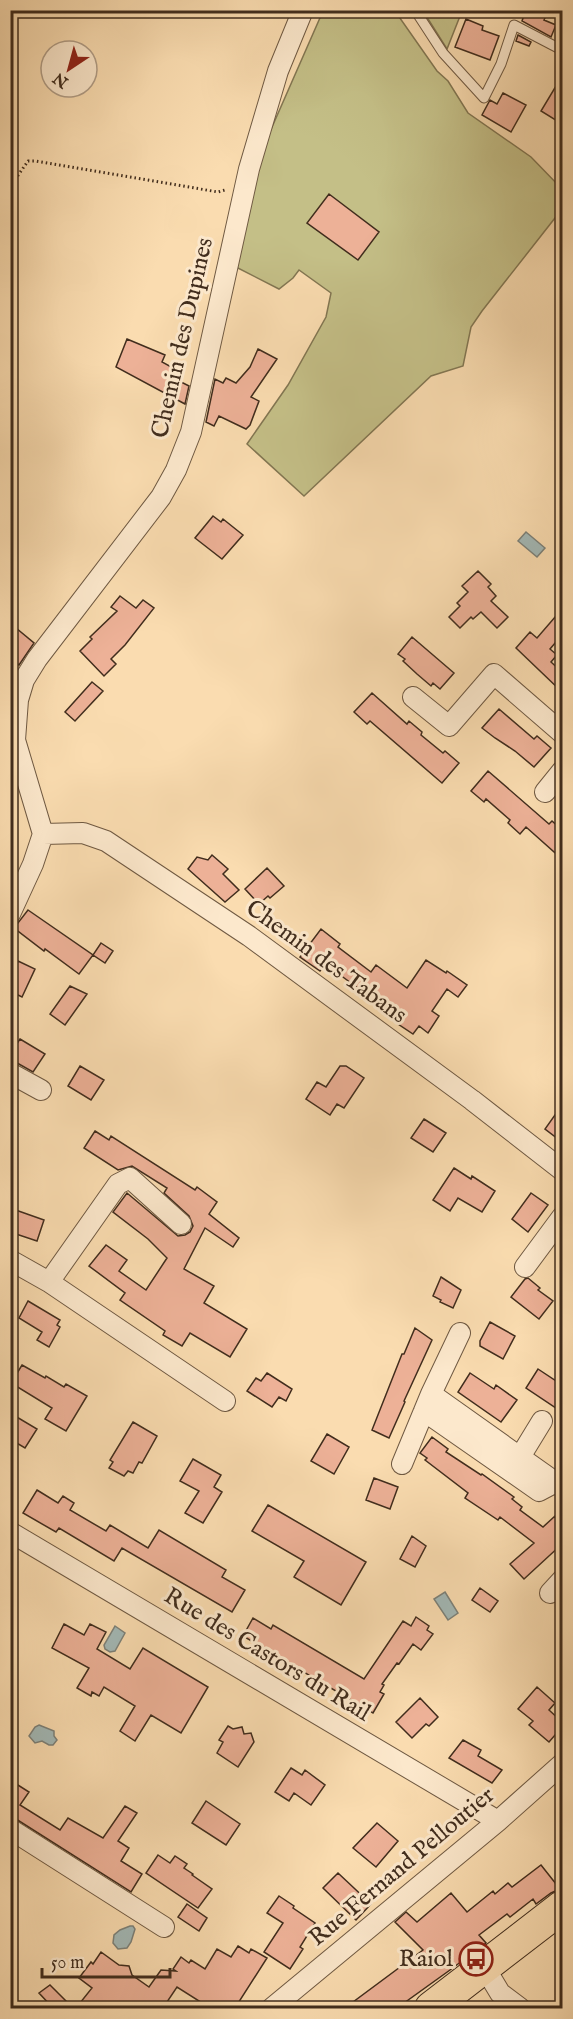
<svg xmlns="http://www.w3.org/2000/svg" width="573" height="2019" viewBox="0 0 573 2019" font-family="'IM FELL English',serif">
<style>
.green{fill:#c4bf87;stroke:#827652;stroke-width:1.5}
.water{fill:#a3b9b7;stroke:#7c8179;stroke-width:1.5}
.building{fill:#edb197;stroke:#412d1d;stroke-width:1.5}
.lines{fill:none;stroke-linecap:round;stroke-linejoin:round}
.service-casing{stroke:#6f5942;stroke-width:11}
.minor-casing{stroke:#6f5942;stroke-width:22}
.primary-casing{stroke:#412d1d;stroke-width:34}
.path{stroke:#412d1d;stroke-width:3;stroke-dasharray:1.5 3;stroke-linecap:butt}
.service{stroke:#fce8cc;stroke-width:9}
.minor{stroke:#fce8cc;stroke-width:20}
.primary{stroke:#fadcb0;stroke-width:32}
.labels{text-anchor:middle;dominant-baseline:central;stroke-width:6;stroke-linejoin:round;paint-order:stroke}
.street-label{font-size:24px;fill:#412d1d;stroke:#fce8cc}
.poi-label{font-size:24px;fill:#412d1d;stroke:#fce8cc;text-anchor:end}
</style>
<rect width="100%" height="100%" fill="#fadcb0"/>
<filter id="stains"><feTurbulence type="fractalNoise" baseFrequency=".00333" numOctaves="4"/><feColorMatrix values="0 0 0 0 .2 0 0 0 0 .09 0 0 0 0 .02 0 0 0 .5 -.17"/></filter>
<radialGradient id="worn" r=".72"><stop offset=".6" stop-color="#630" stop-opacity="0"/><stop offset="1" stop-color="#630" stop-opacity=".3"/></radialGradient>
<path class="green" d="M323,11H395L437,71L448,81L468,113L531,157L562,189V225L555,218L482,311L471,327L463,366L431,376L304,496L247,444L288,385L326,317L331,293L299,270L293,278L279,289L234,266L258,159Z
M423,11H462L447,49Z"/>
<path class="water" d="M526,532L545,548L537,557L518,541Z
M445,1592L458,1613L448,1620L434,1599Z
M115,1626L125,1633L115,1651L110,1652L105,1649L104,1645Z
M39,1725L54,1731V1736L57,1740L53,1745H49L42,1741L35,1743L29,1736L35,1727Z
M130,1926H133L135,1929L131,1942L127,1948L118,1949L113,1943L114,1935L120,1930Z"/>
<path class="building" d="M526,10H532L546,16L544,20L556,25L551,37L522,21Z
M466,19L483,26L482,30L499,36L490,60L455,47Z
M518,35L531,42L529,46L516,41Z
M562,76V124L541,111Z
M503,93L526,105L511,132L482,115L490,100L497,104Z
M329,194L379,232L358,260L307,223Z
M127,339L165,355L162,362L175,369L171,377L189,386L185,404L116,367Z
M258,349L277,359L251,397L259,401L250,425L246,429L219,416L214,426L206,422L215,379L223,383L226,378L236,383L250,367Z
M213,516L221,522L223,519L243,535L222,559L195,538Z
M478,571L491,584L488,587L496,596L491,601L508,617L497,628L481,612L473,619L471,617L460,628L449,617L460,606L457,603L468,592L462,586Z
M120,596L136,608L143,600L154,608L125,645L111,659L116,664L104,676L80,651L92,639L90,637L117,611L111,607Z
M562,609V635L550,649L557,655L551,662L562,672V692L516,648L530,632L537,638Z
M10,623L34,643L19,665L10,657Z
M412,637L454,673L440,689L433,683L431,686L417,674L403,661L405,659L398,654Z
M92,682L103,691L75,721L65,712Z
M372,693L407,724L409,721L422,732L421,735L443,753L445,751L459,763L442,783L370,721L367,724L354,712Z
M499,709L534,739L537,736L551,748L534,767L515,751L495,738L482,728Z
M488,771L549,824L552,821L562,830V859L526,827L520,834L508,823L510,820L486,799L484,802L471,791Z
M212,855L228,869L223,874L239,890L225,902L188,869L197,857L208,860Z
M267,868L284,886L270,898L268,896L259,904L245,889Z
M28,910L93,955L79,974L45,949L44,951L14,928Z
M321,929L340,944L338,947L371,972L376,965L407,988L426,960L446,973L447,971L467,985L458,997L447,989L432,1011L439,1016L428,1033L419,1026L413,1034L398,1024L403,1016L375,996L373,999L325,964L320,971L300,957Z
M101,943L113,951L105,963L93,955Z
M18,961L35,969L22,997L10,991V977Z
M70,986L87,994L65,1025L50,1014Z
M20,1039L45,1054L33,1072L10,1059V1054Z
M80,1066L104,1080L91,1100L68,1086Z
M340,1066H346L364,1078L344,1108L337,1104L330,1115L306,1099L317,1082L326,1087Z
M562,1105V1142L545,1129Z
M424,1119L446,1133L433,1152L411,1138Z
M95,1131L109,1140L111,1136L195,1190L197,1187L217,1202L209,1214L239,1238L233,1247L205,1228L184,1269L214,1286L204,1303L247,1329L230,1357L190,1333L182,1346L163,1335L165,1331L120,1300L125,1293L89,1266L106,1245L127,1260L119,1271L146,1290L167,1258L148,1239L113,1212L127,1193L178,1236L185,1235L190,1232L193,1226L189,1216L164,1193L167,1188L132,1166L118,1170L84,1148Z
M454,1168L471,1179L472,1176L495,1191L482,1212L458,1198L450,1211L433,1200Z
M531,1193L548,1205L528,1232L512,1219Z
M10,1208L44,1220L37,1241L10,1232Z
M441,1277L461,1290L453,1308L440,1302L441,1300L433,1296Z
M528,1278L540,1288L538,1290L553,1301L539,1319L511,1297L525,1279Z
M28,1301L60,1320L57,1325L60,1327L49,1347L37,1340L42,1332L19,1318Z
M490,1322L515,1336L503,1359L480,1346V1341Z
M415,1328L432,1340L404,1401L405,1402L389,1438L372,1430L402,1354H404Z
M22,1365L45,1378L46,1376L64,1387L66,1384L87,1396L66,1431L45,1419L52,1408L11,1383Z
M538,1369L562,1385V1412L526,1388Z
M267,1373L292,1389L286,1401L279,1397L272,1407L247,1391L256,1378L261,1381Z
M470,1373L494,1389L496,1385L517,1400L501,1422L458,1392Z
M10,1413L37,1429L25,1448L10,1439Z
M133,1422L157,1436L142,1463L139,1462L133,1473L128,1471L124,1476L109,1468L113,1462L110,1460Z
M327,1434L349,1447L334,1474L311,1461Z
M432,1437L448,1449L446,1452L481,1475L482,1474L514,1497L512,1499L522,1507L520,1510L543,1527L555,1516L562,1524V1544L524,1579L510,1564L534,1543L500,1517L498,1520L465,1498L468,1493L425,1460L427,1458L420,1453Z
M193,1459L221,1475L214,1487L222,1492L203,1523L185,1513L199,1491L180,1481Z
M374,1478L398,1487L390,1509L366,1500Z
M37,1490L58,1503L63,1496L74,1503L70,1510L106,1531L110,1525L148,1548L159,1530L226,1570L222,1577L245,1590L232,1612L122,1548L114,1561L59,1528L56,1532L23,1513Z
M268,1505L366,1562L341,1605L294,1577L304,1561L252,1531Z
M412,1536L426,1546L415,1567L400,1559Z
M480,1588L498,1601L490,1612L472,1600Z
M416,1617L429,1626L427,1630L433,1634L421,1650L413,1644L399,1664L397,1663L382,1684L384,1685L380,1692L384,1694L373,1713L243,1636L253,1618L271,1629L273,1625L364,1679L403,1621L411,1626Z
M64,1624L84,1635L90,1624L106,1632L97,1649L130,1669L143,1648L208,1687L181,1733L151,1715L135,1741L120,1731L135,1706L104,1687L99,1696L92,1692L91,1696L77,1688L89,1668L52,1648Z
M537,1687L555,1703L549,1710L562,1722V1727L549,1742L529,1725L533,1721L518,1709Z
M420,1698L438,1717L429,1726L426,1724L412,1738L396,1722Z
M228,1726L233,1729L242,1727L244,1734L251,1733L254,1742L238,1767L217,1753L223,1742L219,1740Z
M463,1740L481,1750L478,1756L502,1770L492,1783L449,1758Z
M291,1768L302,1775L305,1770L325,1785L311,1805L294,1793L289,1801L275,1792Z
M10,1780L29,1792L20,1805L60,1830L68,1818L103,1838L125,1806L137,1813L118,1841L129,1848L121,1861L142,1874L131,1892L16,1819L10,1817Z
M206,1801L240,1824L226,1845L192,1823Z
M377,1823L398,1841L376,1867L353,1848Z
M158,1855L170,1863L175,1856L187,1864L184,1868L193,1874L192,1875L212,1889L198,1908L146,1873Z
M541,1865L560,1889L551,1893L536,1904L533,1899L510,1917L507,1914L479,1935L486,1943L450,1970L397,2008H345L423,1950L395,1922L406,1912L417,1922L451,1893L467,1912L493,1891L495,1894L508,1883L512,1887Z
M338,1873L371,1904L356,1920L323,1888Z
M279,1896L294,1906L293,1908L315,1923L300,1947L303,1949L290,1969L264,1952L283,1923L267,1913Z
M187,1904L207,1918L199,1931L178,1917Z
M238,1946L249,1953L251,1949L267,1958L235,2008H210L177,1987L163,2008H76L92,1988L79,1978L91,1962L93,1964L101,1952L119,1965L129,1966L132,1975L149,1987L161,1970L176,1971L173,1969L181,1957L189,1963L191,1960L205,1969L217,1949L231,1957Z
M50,1985L73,2008H53L39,1993Z"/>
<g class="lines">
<defs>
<path id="service" d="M415,10L443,53L484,98L501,64L514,25L562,50"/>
<path id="minor" d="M413,697L449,726L494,674L562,733
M545,792L562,771
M43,834L83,833L106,841L249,936L472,1100L562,1170
M10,914L33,864L43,834L15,740L18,700L24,680L37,659L161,497L176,470L191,432L249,169L278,71L303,10
M10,1073L41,1090
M10,1260L49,1282L225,1401
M525,1267L562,1217
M49,1282L118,1184L130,1178L181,1224
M431,1394L562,1487
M424,1411L539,1491L556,1482
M520,1457L542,1421
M402,1464L431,1394L460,1333
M10,1532L498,1821
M550,1593L562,1580
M10,1829L164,1927
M485,1968L500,1993L520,2008
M272,2008L498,1821L562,1764"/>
<path id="primary" d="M431,2008L562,1907"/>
</defs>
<use href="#service" class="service-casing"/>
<use href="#minor" class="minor-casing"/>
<use href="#primary" class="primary-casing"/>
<path class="path" d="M10,187L28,161H36L218,192L225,190"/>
<use href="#service" class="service"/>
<use href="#minor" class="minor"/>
<use href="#primary" class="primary"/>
</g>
<defs>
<symbol id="bus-ring" viewBox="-11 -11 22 22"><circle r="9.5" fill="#fce8cc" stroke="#8f2418" stroke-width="1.5"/><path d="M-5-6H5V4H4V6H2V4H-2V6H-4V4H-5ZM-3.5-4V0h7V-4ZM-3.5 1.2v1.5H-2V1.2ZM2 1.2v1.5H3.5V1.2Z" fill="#8f2418"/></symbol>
</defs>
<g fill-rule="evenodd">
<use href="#bus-ring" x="457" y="1940" width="38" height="38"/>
</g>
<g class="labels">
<g class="street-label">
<text transform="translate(183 338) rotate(-77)">Chemin des Dupines</text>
<text transform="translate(326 962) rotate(36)">Chemin des Tabans</text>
<text transform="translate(267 1655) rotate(31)">Rue des Castors du Rail</text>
<text transform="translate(402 1867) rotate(-40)">Rue Fernand Pelloutier</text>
</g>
<g class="poi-label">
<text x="453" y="1959">Raiol</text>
</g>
</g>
<rect width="573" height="2019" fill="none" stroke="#fadcb0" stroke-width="36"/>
<rect x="12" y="12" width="549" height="1995" fill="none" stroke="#412d1d" stroke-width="3"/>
<rect x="18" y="18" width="537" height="1983" fill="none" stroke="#412d1d" stroke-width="1.5"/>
<g transform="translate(69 69) rotate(216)"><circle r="28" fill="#fce8cc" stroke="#b19d86" stroke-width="1.5"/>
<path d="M0-4.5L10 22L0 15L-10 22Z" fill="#8f2418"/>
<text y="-9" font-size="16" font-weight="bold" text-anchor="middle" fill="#412d1d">N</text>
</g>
<path d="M42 1968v9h128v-9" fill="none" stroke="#412d1d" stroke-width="3"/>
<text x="51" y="1968" font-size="18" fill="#412d1d" stroke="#fce8cc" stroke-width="4.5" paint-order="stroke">50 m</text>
<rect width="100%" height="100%" filter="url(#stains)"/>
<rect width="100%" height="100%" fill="url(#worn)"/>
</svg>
